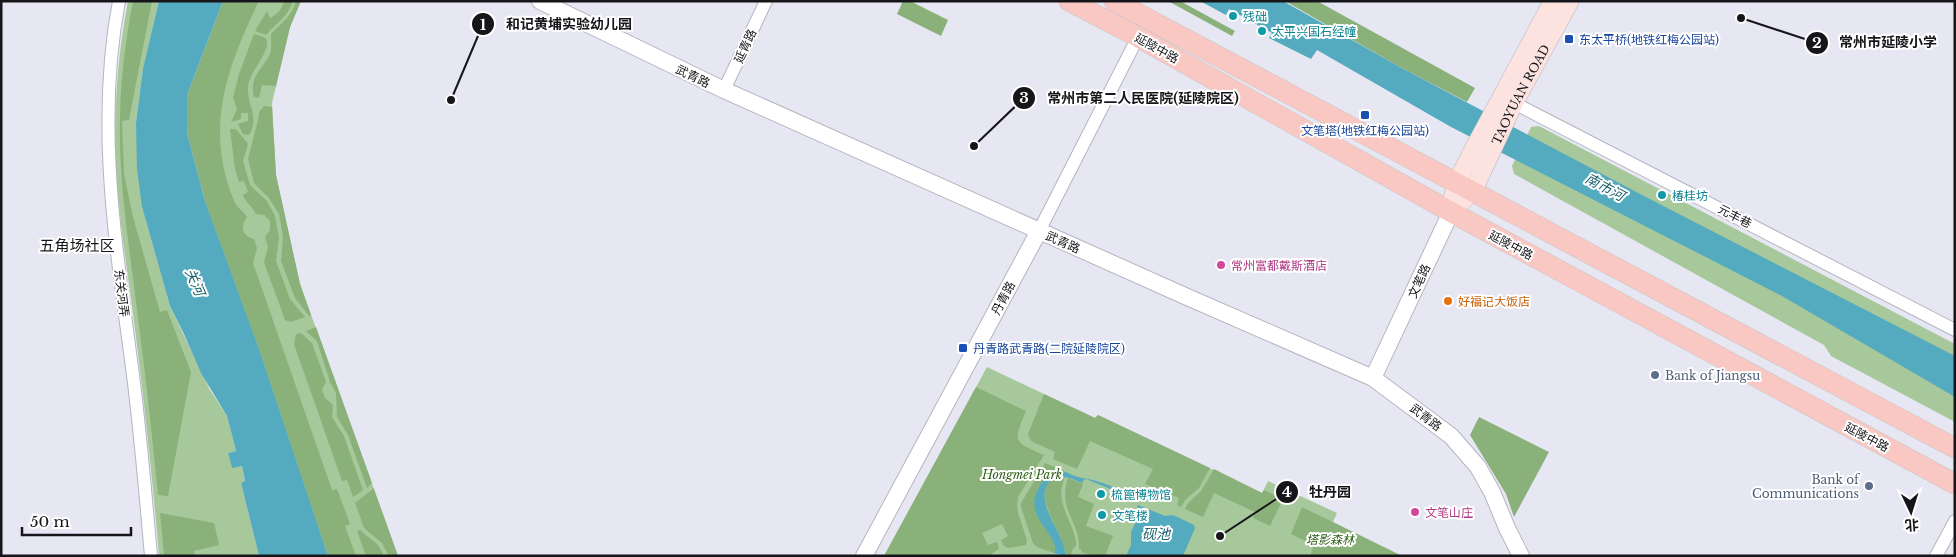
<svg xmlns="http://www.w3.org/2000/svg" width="1956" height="557" viewBox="0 0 1956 557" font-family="'Libre Baskerville','Noto Sans SC',serif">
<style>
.green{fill:#a7c89a}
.forest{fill:#8ab17a}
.water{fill:#54aabe}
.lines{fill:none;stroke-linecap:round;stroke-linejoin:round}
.minor-casing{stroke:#b5b5c1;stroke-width:14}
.tertiary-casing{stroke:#b5b5c1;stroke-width:18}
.secondary-casing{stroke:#b5b5c1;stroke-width:19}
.primary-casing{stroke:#c7c7c8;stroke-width:21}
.minor{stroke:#fff;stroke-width:12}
.tertiary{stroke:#fff;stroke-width:16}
.secondary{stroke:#fce3e0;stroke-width:18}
.primary{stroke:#fac8c2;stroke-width:20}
.culture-dot{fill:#0f9aa8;stroke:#fff;stroke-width:2}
.transit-dot{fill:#1a4fb4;stroke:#fff;stroke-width:2}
.hotel-dot{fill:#d1479c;stroke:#fff;stroke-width:2}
.food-dot{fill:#e8710a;stroke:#fff;stroke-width:2}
.service-dot{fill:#5c6f8a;stroke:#fff;stroke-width:2}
.labels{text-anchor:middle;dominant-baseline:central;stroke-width:4;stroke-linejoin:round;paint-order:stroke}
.culture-label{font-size:12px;fill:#0d838f;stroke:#fff;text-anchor:start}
.transit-label{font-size:12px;fill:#164399;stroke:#fff;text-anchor:start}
.street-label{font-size:12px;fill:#16161a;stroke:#fff}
.hotel-label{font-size:12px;fill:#b23c85;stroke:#fff;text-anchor:start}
.food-label{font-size:12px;fill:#c56008;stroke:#fff;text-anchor:start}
.service-label{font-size:12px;fill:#4e5e75;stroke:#fff;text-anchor:start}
.park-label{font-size:12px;font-style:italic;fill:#306117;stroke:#fff}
.water-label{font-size:14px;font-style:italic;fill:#1a606e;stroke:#fff}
.quarter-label{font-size:15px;fill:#16161a;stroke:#fff}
.leader{fill:none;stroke:#16161a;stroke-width:2}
.callout-dot{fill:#16161a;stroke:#fff;stroke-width:2}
.mark-label{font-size:15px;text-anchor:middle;font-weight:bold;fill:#fff}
.callout-label{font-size:14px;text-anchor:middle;font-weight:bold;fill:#16161a;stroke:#fff;stroke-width:4;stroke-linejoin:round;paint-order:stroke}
</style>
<rect width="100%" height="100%" fill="#e7e7f4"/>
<path class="green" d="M128,1H159L143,68L136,123L142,207L170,306L210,390L227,416L236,451L228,453L232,467L242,466L245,482L241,483L259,556H159C153,483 145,410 136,337C128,272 116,206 115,141C115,94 119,48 128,1Z
M223,1H301L290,27L272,103L276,175L300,284L398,556H328L205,201Z
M1539,126L1955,344V422L1831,356L1824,345L1514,174L1512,166L1531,127Z
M987,367L1095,418L1098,415L1262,493L1268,481L1337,513L1333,522L1402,556H884Z"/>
<path class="forest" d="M133,1H152L129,120L122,121L124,174L133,217L160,312L167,310L191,372L168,496L158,495C152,436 146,377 138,318C131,259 121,200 120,141C119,94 124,47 133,1Z
M223,1L258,3C226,69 204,131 235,203C238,209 244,211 247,217C240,227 242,236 254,239L257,248L253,263L332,490L337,489L350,524L345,526L356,556H328L260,352L205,201L187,133V95Z
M284,1H293C288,17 276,23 266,35L255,31L267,11L270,18C278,14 281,10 284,1Z
M296,1H301L290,27L276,86L262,85L259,98L254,97C249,75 262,71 270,54C272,49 271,40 271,34C281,23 292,17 296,1Z
M903,1H910L948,20L941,36L897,14Z
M1168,1H1180L1235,31L1232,36Z
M1285,1H1317L1475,88L1467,102L1398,66Z
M254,34C258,36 266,36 267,41C269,54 249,71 248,88C247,105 260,116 249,135L243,134L238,124L248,121V113H241V119L231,122L237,109L233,98L239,74Z
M264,106L272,107L276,175L300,284L311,315L309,316L295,298L281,261L283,237L279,214L269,198L254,183L248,159L258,120L259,112Z
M230,129H236L248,144L243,161L250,185L267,201L275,216L279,238L276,261L290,299L305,317L291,322L285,320L264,262L268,247L265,237L270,230V221L264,215L256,214C252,206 246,203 243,195L248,192L244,181L239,182L235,169Z
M316,327L372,483L367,488L348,435L337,417L336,393L330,382L317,341L306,331Z
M301,333L312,343L326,382L322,390L325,398L333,405L332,417L344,436L363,490L353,497L347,480L342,481L294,344L296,334Z
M976,387L1026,411C1013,442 1013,442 1044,455L1018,497L1017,505L1018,513L1027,540L1026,545L1008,548L1004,546L1001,540L1008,536L1002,524L982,533L988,545L997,542L999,549L988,556H884Z
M1044,394L1095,418L1098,415L1210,468L1199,488L1185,500L1181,507L1177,505L1179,498L1145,484L1153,469L1090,441L1077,469L1053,459L1055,452L1031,441L1028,434Z
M1479,417L1549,452L1514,517L1506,494L1470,435Z
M1045,463L1064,471L1049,474L1037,490L1038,517L1054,541L1055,549L1054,553L1037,547L1033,543L1021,507V503Z
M1214,469L1262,493L1264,490L1283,499L1270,526L1253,518L1255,512L1214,493L1203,517L1185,509L1188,503L1201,491Z
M1058,477H1065C1054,503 1071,517 1076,541V547H1074L1071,554L1073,556H1065C1068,537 1023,487 1058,477Z
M1068,478L1083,484L1078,497L1094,504L1086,526L1113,536L1105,556H1092L1081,552L1082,550L1079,549C1080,520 1057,510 1068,478Z
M374,488V489L398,556H389L382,543L364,528L355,503Z
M1302,507L1402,556H1310L1314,545L1291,534Z
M160,513L214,523L219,545L194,551L195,556H164Z
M360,530L378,545L384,556H366L357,531Z"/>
<path class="water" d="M159,1H223L187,95V133L205,201L260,352L328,556H259L241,483L245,481L242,466L232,468L228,453L236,451L227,416L201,373L184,334L170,306L142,207L137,169L136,123L143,68Z
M1200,1H1283L1398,66L1640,194L1955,356V397L1782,296L1451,127L1317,50L1311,59L1269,38L1272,33L1229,9L1226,15Z
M1056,471C1067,470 1069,475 1078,477C1094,480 1114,484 1126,496L1125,498H1121L1118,492L1086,479L1084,480L1082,483C1072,479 1058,471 1049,482C1032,502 1068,538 1065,556L1054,553C1062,535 1018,516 1041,484C1046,478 1049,474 1056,471Z
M1138,505L1165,516L1173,515L1194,525L1195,528L1183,556H1126L1131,545V532L1139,515L1137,507Z"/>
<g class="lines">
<defs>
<path id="minor" d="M119,1C96,121 115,240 131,360C140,425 145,490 151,556
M724,90L766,1
M1514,103L1955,330
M1039,231L1138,37
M1936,556L1955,521"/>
<path id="tertiary" d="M540,1L724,90L1185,296L1373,378L1451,436L1478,467L1492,492L1507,528L1521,556
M1373,378L1451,212
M864,556L1039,231"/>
<g id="secondary">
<path d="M1453,197L1457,182L1472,152L1553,1"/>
<path id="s1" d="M1451,212L1473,191L1514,103L1570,1"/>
</g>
<path id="primary" d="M1069,1L1138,37L1451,212L1955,484
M1114,1L1955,448"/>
</defs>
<use href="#minor" class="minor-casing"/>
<use href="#tertiary" class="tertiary-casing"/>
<use href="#secondary" class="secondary-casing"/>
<use href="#primary" class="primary-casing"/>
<use href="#minor" class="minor"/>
<use href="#tertiary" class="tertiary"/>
<use href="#secondary" class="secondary"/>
<use href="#primary" class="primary"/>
</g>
<g class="culture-dot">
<circle cx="1233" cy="16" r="5"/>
<circle cx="1262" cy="31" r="5"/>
<circle cx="1662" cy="195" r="5"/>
<circle cx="1101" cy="494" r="5"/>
<circle cx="1102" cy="515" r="5"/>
</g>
<g class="transit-dot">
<rect x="1564" y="34" width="10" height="10" rx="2.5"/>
<rect x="1360" y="110" width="10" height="10" rx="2.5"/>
<rect x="958" y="343" width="10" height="10" rx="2.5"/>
</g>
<g class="hotel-dot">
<circle cx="1221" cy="265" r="5"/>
<circle cx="1415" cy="512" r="5"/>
</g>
<circle class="food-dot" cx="1448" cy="301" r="5"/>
<g class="service-dot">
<circle cx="1655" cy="375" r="5"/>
<circle cx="1869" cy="486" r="5"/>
</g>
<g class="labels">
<g class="culture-label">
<text x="1243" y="16">残础</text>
<text x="1272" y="31">太平兴国石经幢</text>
<text x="1672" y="195">椿桂坊</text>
<text x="1111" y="494">梳篦博物馆</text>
<text x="1112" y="515">文笔楼</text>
</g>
<g class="transit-label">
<text x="1579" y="39">东太平桥(地铁红梅公园站)</text>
<text x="1365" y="130" text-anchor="middle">文笔塔(地铁红梅公园站)</text>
<text x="973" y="348">丹青路武青路(二院延陵院区)</text>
</g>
<g class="street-label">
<text transform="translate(745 46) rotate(-65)">延青路</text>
<text transform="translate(1157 48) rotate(29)">延陵中路</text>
<text transform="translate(693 76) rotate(26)">武青路</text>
<text stroke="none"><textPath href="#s1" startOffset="138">TAOYUAN ROAD</textPath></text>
<text transform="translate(1735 216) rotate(27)">元丰巷</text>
<text transform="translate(1063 242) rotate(24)">武青路</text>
<text transform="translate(1511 245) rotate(28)">延陵中路</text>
<text transform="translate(1419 281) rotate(-65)">文笔路</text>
<text transform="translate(122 293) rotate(83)">东关河弄</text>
<text transform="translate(1003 298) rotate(-62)">丹青路</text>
<text transform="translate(1426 417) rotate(37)">武青路</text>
<text transform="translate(1867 437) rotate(28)">延陵中路</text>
</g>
<g class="hotel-label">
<text x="1231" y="265">常州富都戴斯酒店</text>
<text x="1425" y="512">文笔山庄</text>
</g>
<g class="food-label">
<text x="1458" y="301">好福记大饭店</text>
</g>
<g class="service-label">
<text x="1665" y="375">Bank of Jiangsu</text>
<text x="1859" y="479" text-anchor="end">Bank of<tspan x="1859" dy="14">Communications</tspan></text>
</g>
<g class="park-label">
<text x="1022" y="474">Hongmei Park</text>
<text x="1330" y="539">塔影森林</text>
</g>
<g class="water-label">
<text transform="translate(1605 187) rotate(28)">南市河</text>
<text transform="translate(195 282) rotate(67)">关河</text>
<text x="1156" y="534">砚池</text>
</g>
<g class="quarter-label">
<text x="77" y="245">五角场社区</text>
</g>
</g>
<path class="leader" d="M451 100L483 24M1741 18L1817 43M974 146L1024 98M1220 536L1287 492"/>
<g class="callout-dot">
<circle cx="451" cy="100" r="5"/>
<circle cx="1741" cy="18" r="5"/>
<circle cx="974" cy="146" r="5"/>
<circle cx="1220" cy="536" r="5"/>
<circle cx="483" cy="24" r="12"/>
<circle cx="1817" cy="43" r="12"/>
<circle cx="1024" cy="98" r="12"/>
<circle cx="1287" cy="492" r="12"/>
</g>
<g class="mark-label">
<text x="483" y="30">1</text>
<text x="1817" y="48">2</text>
<text x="1024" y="103">3</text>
<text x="1287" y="497">4</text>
</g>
<g class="callout-label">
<text x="569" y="29">和记黄埔实验幼儿园</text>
<text x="1888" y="47">常州市延陵小学</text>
<text x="1143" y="103">常州市第二人民医院(延陵院区)</text>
<text x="1330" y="497">牡丹园</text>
</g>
<rect width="1956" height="557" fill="none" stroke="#16161a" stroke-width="5"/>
<g transform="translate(1911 512) rotate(176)" stroke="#ffffff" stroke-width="4" paint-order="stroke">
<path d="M0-4L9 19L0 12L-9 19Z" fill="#16161a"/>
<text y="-8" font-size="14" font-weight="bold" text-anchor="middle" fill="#16161a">北</text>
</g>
<path d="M22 527v8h109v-8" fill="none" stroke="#16161a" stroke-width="2.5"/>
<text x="30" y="527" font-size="15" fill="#16161a" stroke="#ffffff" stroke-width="4" paint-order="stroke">50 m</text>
</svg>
